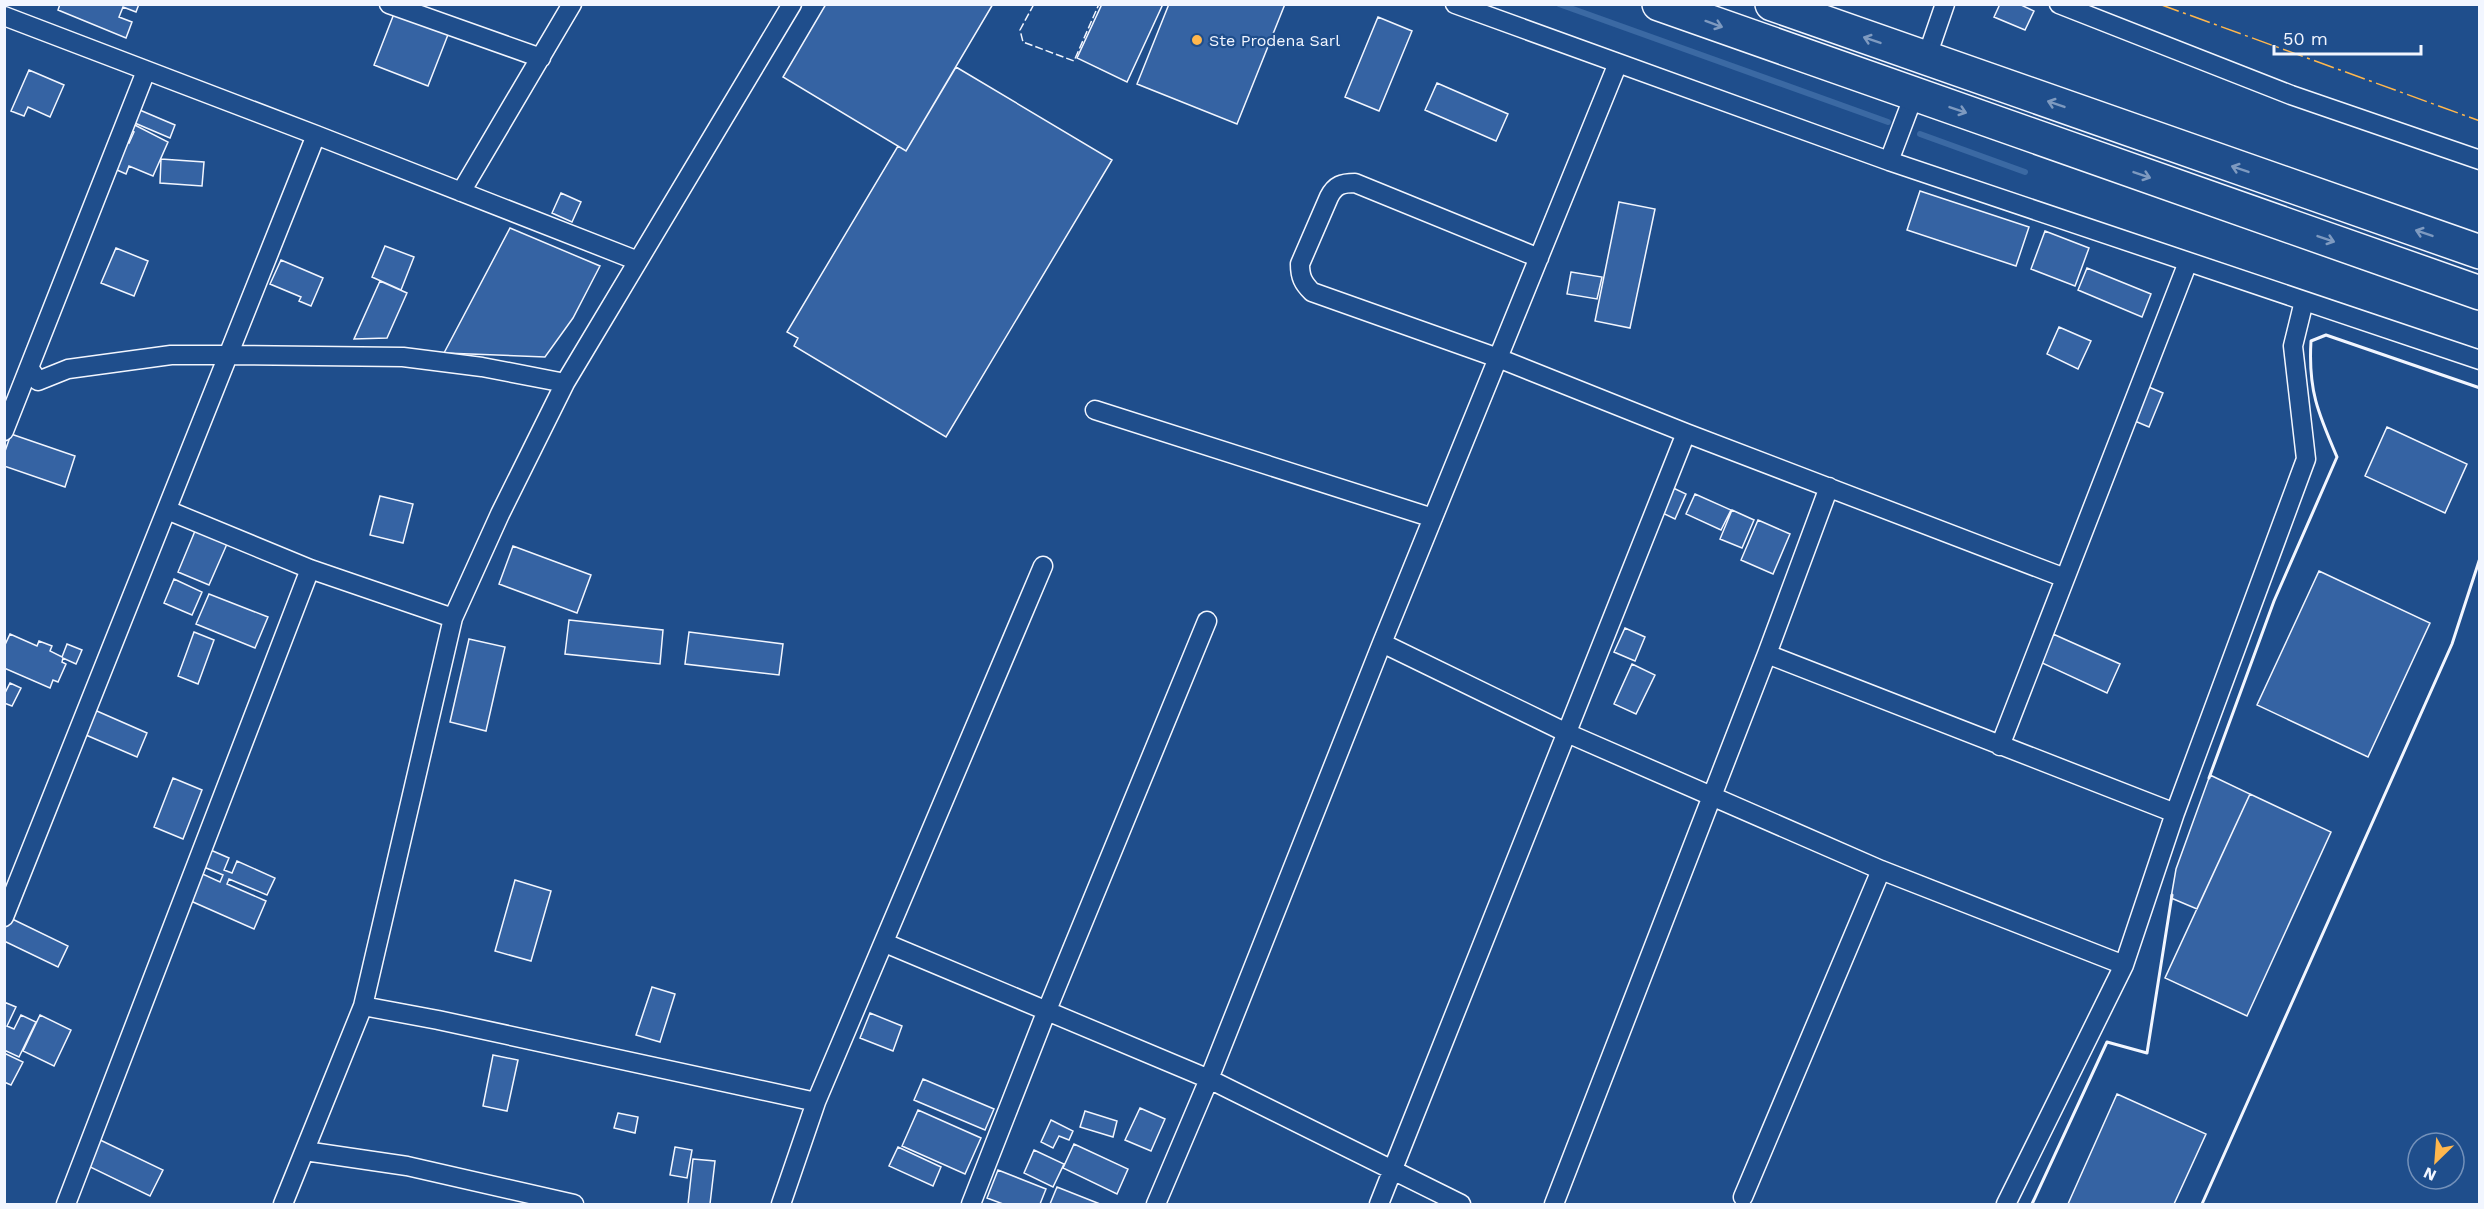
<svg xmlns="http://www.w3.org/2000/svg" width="2484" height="1209" viewBox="0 0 2484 1209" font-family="'Work Sans',sans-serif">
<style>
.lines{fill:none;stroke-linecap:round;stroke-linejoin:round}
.stream{stroke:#3b69a3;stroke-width:6}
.building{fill:#3563a3;stroke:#f2f6ff;stroke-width:1.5}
.street-casing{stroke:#f2f6ff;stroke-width:21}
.highway-casing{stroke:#f2f6ff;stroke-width:36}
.street{stroke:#1f4e8c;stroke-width:18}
.highway{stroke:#1f4e8c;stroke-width:33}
.fence{stroke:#f2f6ff;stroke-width:1.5;stroke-dasharray:8 3;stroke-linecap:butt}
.wall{stroke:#f2f6ff;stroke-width:3}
.power{stroke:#ffb74d;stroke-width:1.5;stroke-dasharray:21 4.5 3 4.5;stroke-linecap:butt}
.oneway{stroke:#7e9ac0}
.poi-dot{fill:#ffb74d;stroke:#1f4e8c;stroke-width:2}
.labels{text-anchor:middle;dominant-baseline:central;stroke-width:4.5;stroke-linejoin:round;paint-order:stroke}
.poi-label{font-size:16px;fill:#f2f6ff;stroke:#1f4e8c;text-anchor:start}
</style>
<rect width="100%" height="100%" fill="#1f4e8c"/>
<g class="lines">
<path class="stream" d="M1559,4L1888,122
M1920,134L2025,172"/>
</g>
<path class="building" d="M60,4H139L136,12L123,7L119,17L132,22L126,38L58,10Z
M826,4H993L906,151L783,77Z
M1102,4H1163L1127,82L1077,58Z
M1169,4H1285L1237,124L1137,84Z
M2000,4H2019L2034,11L2025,30L1994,17Z
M397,6L451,27L428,86L374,65Z
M1378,17L1412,31L1379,111L1345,97Z
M956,67L1112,160L946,437L794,346L798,338L787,332L898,146L906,151Z
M29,70L64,85L50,117L28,107L24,116L11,111Z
M1437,83L1508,114L1496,141L1425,110Z
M135,108L175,125L170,138L130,121Z
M127,121L168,142L153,176L129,166L126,174L108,166L119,139L129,143L134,132L124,128Z
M161,159L204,162L202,186L160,183Z
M1920,191L2029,227L2016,266L1907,230Z
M561,193L581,202L572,222L552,213Z
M1619,202L1655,209L1630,328L1595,321Z
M510,228L600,266L573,318L545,357L444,353Z
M2045,231L2089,248L2075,286L2031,269Z
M385,246L414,257L401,290L372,277Z
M116,248L148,261L134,296L101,283Z
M281,260L323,278L311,306L299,301L301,297L270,284Z
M2087,268L2151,294L2142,317L2078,290Z
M1571,272L1602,277L1597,299L1567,294Z
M380,281L407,293L387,338L354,339Z
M2059,327L2091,341L2078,369L2047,354Z
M2144,385L2163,393L2149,427L2130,419Z
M2387,427L2467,464L2445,513L2365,476Z
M11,434L75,456L65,487L4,466V454Z
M1665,484L1686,494L1675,519L1654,509Z
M1695,494L1731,510L1721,530L1686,514Z
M380,496L413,504L403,543L370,535Z
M1732,510L1754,520L1742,548L1720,539Z
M1758,520L1790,534L1773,574L1741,560Z
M195,531L227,544L209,585L178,572Z
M513,546L591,575L577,613L499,584Z
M2319,571L2430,623L2368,757L2257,705Z
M174,579L202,592L192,615L164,603Z
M209,594L268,617L255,648L196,624Z
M569,620L663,630L660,664L565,654Z
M1625,628L1645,637L1635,661L1614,652Z
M194,632L214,640L198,684L178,676Z
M689,632L783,644L779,675L685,664Z
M10,634L37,646L39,641L52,646L50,651L62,657L67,644L82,650L76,664L63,658L62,662L66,664L58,682L53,680L50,688L4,668V647Z
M2053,634L2120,664L2107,693L2040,662Z
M469,639L505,647L486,731L450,722Z
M1632,664L1655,675L1636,714L1614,704Z
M10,683L21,688L12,706L4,703V695Z
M90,708L147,733L137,757L79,732Z
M2210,775L2250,794L2197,909L2171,898L2176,869Z
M173,778L202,790L183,839L154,827Z
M2250,794L2331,832L2247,1016L2165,978Z
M206,848L229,858L224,870L232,873L237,861L275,878L267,895L229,879L227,884L266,901L254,929L184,898L196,871L220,882L223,875L199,865Z
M515,880L551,891L531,961L495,951Z
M6,916L68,946L58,967L4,941Z
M652,987L675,994L660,1042L636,1035Z
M4,1002L16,1007L7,1026L14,1029L21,1015L36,1022L19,1057L4,1050Z
M870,1013L902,1026L893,1051L860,1038Z
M40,1015L71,1030L54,1066L23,1051Z
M4,1053L23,1062L11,1085L4,1082Z
M493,1055L518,1060L507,1111L483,1106Z
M923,1079L994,1109L985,1130L914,1100Z
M2117,1094L2206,1134L2174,1204H2068Z
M1140,1108L1165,1119L1151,1151L1125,1140Z
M918,1110L981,1138L965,1174L902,1146Z
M1085,1111L1117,1121L1113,1137L1080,1127Z
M618,1113L638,1117L635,1133L614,1128Z
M1051,1120L1073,1131L1069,1140L1059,1136L1053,1148L1041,1142Z
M96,1138L163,1170L150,1196L84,1164Z
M1074,1144L1128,1169L1117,1194L1063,1168Z
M675,1147L692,1150L687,1178L670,1175Z
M898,1147L941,1167L933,1186L889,1166Z
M1034,1150L1064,1164L1053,1187L1024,1173Z
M693,1159L715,1161L710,1204H688Z
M998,1170L1046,1189L1040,1204H1003L987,1198Z
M1057,1187L1100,1204H1050Z"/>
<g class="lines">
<defs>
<path id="street" d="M389,4L541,58
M1455,4L1889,161L2480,360
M2059,4L2291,95L2480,160
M4,16L316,135L638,261
M1926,59L1945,4
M1889,161L1914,95
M461,192L572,4
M1539,258L1355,183C1342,183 1335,185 1329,197L1300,264C1300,277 1303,283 1312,292L1498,358L1686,433L2065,578
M30,369L38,381L68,369L171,355H229L403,357L482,367L565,383
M1095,410L1433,518
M4,431L146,71
M167,510L310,569L453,618
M1382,643L1567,733L1881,870L2124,965
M1767,654L2175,813
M2000,746L2188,262
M4,917L316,135
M885,943L1209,1079L1461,1204
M363,1006L438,1020L816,1102
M305,1151L407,1166L574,1204
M1743,1197L1881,870
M66,1204L310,569
M283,1204L363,1006L453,618L500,514L565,383L792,4
M781,1204L816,1102L1043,566
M971,1204L1047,1010L1207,621
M1156,1204L1209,1079L1382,643L1618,63
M1379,1204L1686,433
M1554,1204L1767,654L1829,487
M2006,1204L2124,965L2175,813L2306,459L2293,346L2304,301"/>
<path id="highway" d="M1659,4L2480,293
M1772,4L2480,252"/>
</defs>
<use href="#street" class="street-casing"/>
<use href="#highway" class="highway-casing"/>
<use href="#street" class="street"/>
<use href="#highway" class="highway"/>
<path class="fence" d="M1034,4L1020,30L1023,42L1074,61L1099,4"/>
<path class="wall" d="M2209,778L2274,601L2337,457C2318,413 2308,390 2311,341L2326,335L2480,388
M2032,1204L2107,1042L2147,1053L2172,895
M2202,1204L2452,644L2480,558"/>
<path class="power" d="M2159,4L2480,121"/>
</g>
<defs><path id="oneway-shaft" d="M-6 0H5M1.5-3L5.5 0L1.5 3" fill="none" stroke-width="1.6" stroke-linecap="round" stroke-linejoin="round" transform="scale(1.5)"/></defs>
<g class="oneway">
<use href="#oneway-shaft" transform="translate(1714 24) rotate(20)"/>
<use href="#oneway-shaft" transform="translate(1872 40) rotate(-161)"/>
<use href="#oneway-shaft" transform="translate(2056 104) rotate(-161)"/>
<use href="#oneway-shaft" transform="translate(1958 110) rotate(19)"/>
<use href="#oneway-shaft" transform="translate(2240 169) rotate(-161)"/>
<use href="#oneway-shaft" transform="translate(2142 175) rotate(19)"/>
<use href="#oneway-shaft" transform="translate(2424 233) rotate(-161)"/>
<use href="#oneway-shaft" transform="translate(2326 239) rotate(19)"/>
</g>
<circle class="poi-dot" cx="1197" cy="40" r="6"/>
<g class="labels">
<g class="poi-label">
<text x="1209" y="40">Ste Prodena Sarl</text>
</g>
</g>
<rect width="2484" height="1209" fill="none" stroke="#f2f6ff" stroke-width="12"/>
<g transform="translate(2436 1161) rotate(205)"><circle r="28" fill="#1f4e8c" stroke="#7391ba" stroke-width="1.5"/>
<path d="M0-4.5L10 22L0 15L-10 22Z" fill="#ffb74d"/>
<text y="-9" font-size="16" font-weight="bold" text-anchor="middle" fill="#f2f6ff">N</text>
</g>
<path d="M2274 45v9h147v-9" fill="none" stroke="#f2f6ff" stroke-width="3"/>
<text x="2283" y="45" font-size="18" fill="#f2f6ff" stroke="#1f4e8c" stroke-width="4.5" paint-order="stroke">50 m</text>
</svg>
